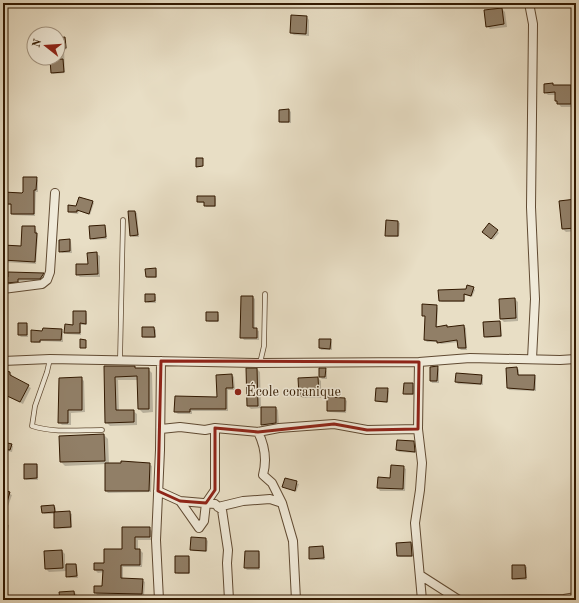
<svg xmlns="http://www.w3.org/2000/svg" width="579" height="603" viewBox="0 0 579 603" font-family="'Old Standard TT',serif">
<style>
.shadow{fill:#0003}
.building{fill:#917f67;stroke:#321901}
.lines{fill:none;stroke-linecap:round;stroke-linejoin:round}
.lane-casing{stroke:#604a32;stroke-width:5.5}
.street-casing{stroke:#604a32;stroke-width:10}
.lane{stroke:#f0ead9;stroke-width:4}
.street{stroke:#f0ead9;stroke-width:8}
.marked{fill:none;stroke:#8f2418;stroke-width:3;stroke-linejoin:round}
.poi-dot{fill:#8f2418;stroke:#f0ead9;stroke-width:1.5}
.labels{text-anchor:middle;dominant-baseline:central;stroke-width:3;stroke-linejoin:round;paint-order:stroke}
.poi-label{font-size:14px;fill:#321901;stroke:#f0ead9;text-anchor:start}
</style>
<rect width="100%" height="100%" fill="#e8dec5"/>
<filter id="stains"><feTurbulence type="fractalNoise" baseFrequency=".005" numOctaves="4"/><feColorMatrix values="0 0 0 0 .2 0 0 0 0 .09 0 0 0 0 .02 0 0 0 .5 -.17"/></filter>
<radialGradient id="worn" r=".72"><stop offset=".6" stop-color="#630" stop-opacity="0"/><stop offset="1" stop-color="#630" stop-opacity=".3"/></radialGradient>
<path class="shadow" d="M502,9L505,12L507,27L490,29L487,26Z
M307,17L309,20V36L294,35L291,33Z
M573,28H576V46L574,44Z
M65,38L66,40L67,49L64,50L65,73L53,74L52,73L57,61L56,58H58V39Z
M570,86L573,88V107H561L556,100V95H548L545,92Z
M280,110H289L291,112V123H281L280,121Z
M36,178L38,180V192H36L35,216L13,215L12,213V205H4L3,204V193L22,194Z
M215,197L216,199V207H206L205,203H199L198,201Z
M576,200V231L566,232L563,229Z
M92,201L94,203L90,215L79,211L78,214L71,213L69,212L77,207Z
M135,212L137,213L139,237H133L131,235Z
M386,221L398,222L400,223L399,237H388L386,235Z
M490,225L499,233L493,240L484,232Z
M104,226L106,228L107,239L93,240L91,238Z
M35,227L38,235L36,264L3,262V246L22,247Z
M70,240L71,242L72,253H62L60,251Z
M97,254L100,256V277H80L77,274L89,265Z
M156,269L157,271V278H148L147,276Z
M43,274L45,275L42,280L19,281V283L8,284L7,283V278Z
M473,288L475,290L472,297L465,295V302H442L440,301Z
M154,295L156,297V303H148L146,301Z
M253,297L255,299V329L259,331V340H244L242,337Z
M515,299L518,302V321L504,322L501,319Z
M436,306L438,308L437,328L463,326L466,328L467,350H461L459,348V342L441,344L438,342H427L425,340L426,317L423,315Z
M86,312L87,314V325H81V335L67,334L66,333L74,326Z
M217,313L219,315V322H209L207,320Z
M499,322L501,323L502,337L487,338L485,337Z
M571,323H576V336L572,334Z
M26,324L28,326V337H21L19,335Z
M154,328L156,330V338H145L143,337Z
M61,330L63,331V342L41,341V343H34L32,341L43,332Z
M320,340H331L332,342V350H321L320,348Z
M105,367H134L136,369H148L152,373L153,412L143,413L139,409L138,380H118L119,411H133L137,414V425L110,426L106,422Z
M437,367L439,369V383H432L431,381Z
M517,368L519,370V376H535L536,378V391L509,390L508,388Z
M257,369L260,372L261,408H276L278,410L279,426L265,428L262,425V408L251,409L248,406Z
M325,369L327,371V379H322L320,377Z
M3,371L10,373L12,375V378L31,388L23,404L4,395L3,400Z
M232,375L234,377L235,390H228V411H192V414H178L175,412L218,398Z
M481,376L483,377V385L458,384L456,382Z
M81,378L84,381L85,412L71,413V425H62L59,422Z
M318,378L321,381V398H303L300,396Z
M413,384L414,386V395H406L404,394Z
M387,389L389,391L388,403L378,402L376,401Z
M345,399L347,401L346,413L330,412L328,411Z
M104,435L108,439L109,464H149L152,466L151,492L108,493L106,491V464L65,466L61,462L60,437Z
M413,442L415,444L416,453L399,452L397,450Z
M3,443L11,445L13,446L12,452L3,450Z
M36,465L38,466V480H26L25,478Z
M403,467L406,469L405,491H380L378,488L391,479Z
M286,479L299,484L296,492L283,487Z
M3,491L12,495L7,509L3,508Z
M54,506L56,508V513H70L72,514V528L57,529L55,527V514H44L43,512Z
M3,524L9,525L8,531H3Z
M123,528H149L152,531V540H138V550H140L143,553L142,567H123V579L142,580L145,582L144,596L97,595L95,592L103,587L104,572L98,573L95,570L123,550Z
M192,538L206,539L208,541L207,552L193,551L191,549Z
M411,543L413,545L414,557H400L398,556Z
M323,547L324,549L325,560H312L310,559Z
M62,551L65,554V565H76L77,566L78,578H69L67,576V571L49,572L46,569Z
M259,552L260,554V570H247L245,568Z
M189,557L190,559V574H178L176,572Z
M525,566L527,567V580H515L513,579Z
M575,570L576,571V582L574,581Z
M74,592L77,595V600H61Z"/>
<path class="building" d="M502,8L504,24L486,27L484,10Z
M291,15L307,16L306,34L290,33Z
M65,37L66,48H58V38Z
M63,59L64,72L51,73L50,60Z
M553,83V85H571V104H557V101H555V92L544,93V84Z
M289,109V122H279V110Z
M196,158H203V166L196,167Z
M23,177H37L36,190H34V214H11V204H3V192L22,193L23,192Z
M197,196H215V206H204V202H197Z
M79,197L93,201L89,214L77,210V212H68V205L76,206Z
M576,199V228L562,229L559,201Z
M128,211H135L138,235L130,236Z
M386,220L398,221V236H385Z
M489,223L498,230L491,239L482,232Z
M105,225L106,237L90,239L89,226Z
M22,226H35V233H37L35,262L3,260V245L21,246Z
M70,239V251L59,252V240Z
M97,252L98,274L76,275V264H88L87,253Z
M156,268V277H146L145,269Z
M8,272L44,273L40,279H18V282L6,283V277H8Z
M467,285L474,287L471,296L464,294V301H439L438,290L466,289Z
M145,294H155V301L145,302Z
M241,296H253V328H257V338H240Z
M515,298L516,318L500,319L499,299Z
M422,304L437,305L436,327L447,325V327L464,325L466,348H458L457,340L437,343V341L424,340L425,316H422Z
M73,311H86V324L80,323V333H64L65,324L73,325Z
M206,312H218V321H206Z
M500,321L501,336L484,337L483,322Z
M18,323H27V335H18Z
M142,327H154L155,337H142Z
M43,328L62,329L61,340H40V342H31V330L42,331Z
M80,339L86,340V348H80Z
M319,339H331L330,349L319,348Z
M104,366H135V368H149V409H138L137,376L115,377L116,410H134V422L105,423Z
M438,366L437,381H430V367Z
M517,367L518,375H535L534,390L507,388L506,368Z
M246,368H257L258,406H247Z
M319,368H326L325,377H319Z
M3,370L10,372V375L29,385L20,402L3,394Z
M456,373L482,375L481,384L455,382Z
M232,374L233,388H226V409H190V412H174L175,396L217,397L216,375Z
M82,377V410H68V423H58L59,378Z
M318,377L319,395L299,396L298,378Z
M404,383H413V394H403Z
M376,388H388L387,402L375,401Z
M327,397L345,398V411H327Z
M261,407H276V423L261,425Z
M104,434L105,461L60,462L59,436Z
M397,440L414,441L415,452L396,450Z
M3,442L12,444L10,450L3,449Z
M121,461L150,463L149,491H105V463H121Z
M24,464H37V478L24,479Z
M391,465L404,466L403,489L377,488L378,477L390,478Z
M285,478L297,481L295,491L282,487Z
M3,490L10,492L4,512H3Z
M54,505L55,512L42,513L41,506Z
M70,511L71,527L54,528V512Z
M122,527H150V537H135V549H140V565H121V578L143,579L142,594L94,593V586H102L103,570H94V563H104V549H122Z
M191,537L206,538V551L190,550Z
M411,542L412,556H397L396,543Z
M323,546L324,558L309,559V547Z
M62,550L63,568L45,569L44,551Z
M245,551H259V568H244Z
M175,556H189V573H175Z
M66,564H76L77,576L66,577Z
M512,565H525L526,578L512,579Z
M74,591L75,600H60L59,592Z"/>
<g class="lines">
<defs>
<path id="lane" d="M50,359L47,372L35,406L32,426C54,433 79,430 102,430
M120,360L123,220
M260,363L264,346L265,294"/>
<path id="street" d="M529,3L533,24L531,207L535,299L532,359
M3,289L42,284L47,280L50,272L55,193
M3,361L50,359L260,363L419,362L470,358L560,360L576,359
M215,428L258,432L279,428L334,424L367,430L418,429L419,362
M418,429L422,463L420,490L415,523L422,600
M258,432C265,446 267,460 263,475L272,483L282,503
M158,491L180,501L199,528L204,521L206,503L215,490V428L205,430L180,427L161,429
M180,501L215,504L222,510L228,550L227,563L229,600
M218,507L243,501L270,499L282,503L293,541L296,600
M420,575L459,600
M159,600L156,540L160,450L161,361
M468,600L564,599L576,597"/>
</defs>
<use href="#lane" class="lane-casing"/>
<use href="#street" class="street-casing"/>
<use href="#lane" class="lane"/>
<use href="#street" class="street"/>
</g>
<path class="marked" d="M161,361L419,362L418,429L367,430L334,424L258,432L215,428V490L206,503L180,501L158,491Z"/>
<circle class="poi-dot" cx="238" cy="392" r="4"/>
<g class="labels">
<g class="poi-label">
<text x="246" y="392">École coranique</text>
</g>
</g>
<rect width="579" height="603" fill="none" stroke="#e8dec5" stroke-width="16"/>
<rect x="4" y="4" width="571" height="595" fill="none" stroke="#321901" stroke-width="2"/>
<rect x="8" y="8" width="563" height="587" fill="none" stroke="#321901"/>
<g transform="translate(46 46) rotate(287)"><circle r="19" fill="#f0ead9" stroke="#a49683"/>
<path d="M0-3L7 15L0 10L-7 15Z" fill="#8f2418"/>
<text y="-6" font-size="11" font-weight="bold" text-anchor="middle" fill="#321901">N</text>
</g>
<rect width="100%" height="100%" filter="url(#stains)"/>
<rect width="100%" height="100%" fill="url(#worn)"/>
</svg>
